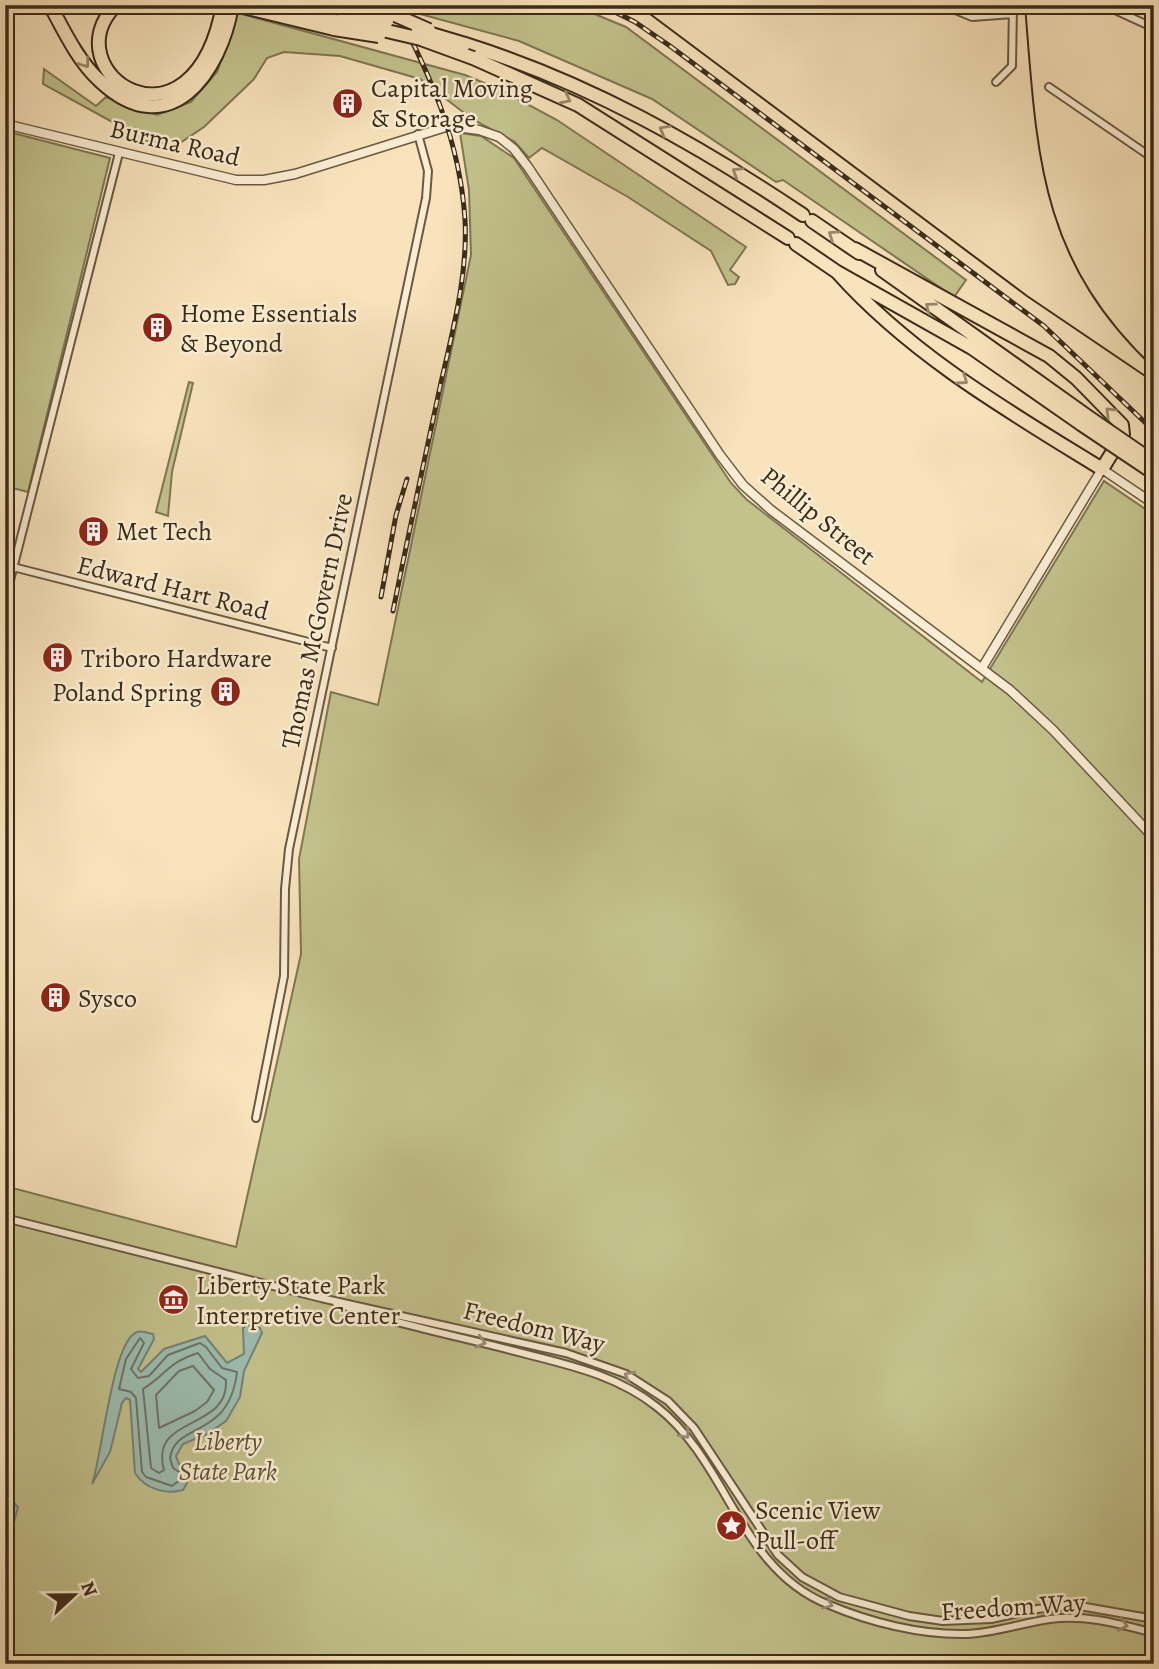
<svg xmlns="http://www.w3.org/2000/svg" width="1159" height="1669" viewBox="0 0 1159 1669" font-family="Alegreya,serif">
<style>
.green{fill:#c3c28d;stroke:#7f7653;stroke-width:2}
.water{fill:#9dbeb2;stroke:#768375;stroke-width:2}
.lines{fill:none;stroke-linecap:round;stroke-linejoin:round}
.shore{stroke:#6c7466;stroke-width:2}
.minor-casing{stroke:#6a5942;stroke-width:10}
.tertiary-casing{stroke:#6a5942;stroke-width:11}
.motorway-casing{stroke:#3b2b19;stroke-width:16}
.minor{stroke:#faedd3;stroke-width:6}
.tertiary{stroke:#faedd3;stroke-width:8}
.motorway{stroke:#f8e3bc;stroke-width:12}
.tram{stroke:#3b2b19;stroke-width:2}
.rail-casing{stroke:#3b2b19;stroke-width:5}
.rail{stroke:#faedd3;stroke-width:2.5;stroke-dasharray:8;stroke-linecap:butt}
.motorway-bridge-casing{stroke:#3b2b19;stroke-width:16;stroke-linecap:butt}
.motorway-bridge{stroke:#f8e3bc;stroke-width:12}
.oneway{stroke:#9a876a}
.oneway2{stroke:#9a8c76}
.labels{text-anchor:middle;dominant-baseline:central;stroke-width:5;stroke-linejoin:round;paint-order:stroke}
.poi-label{font-size:26px;fill:#3b2b19;stroke:#faedd3;text-anchor:start}
.street-label{font-size:26px;fill:#3b2b19;stroke:#faedd3}
.park-label{font-size:26px;font-style:italic;fill:#5d5136;stroke:#faedd3}
</style>
<rect width="100%" height="100%" fill="#f8e3bc"/>
<filter id="stains"><feTurbulence type="fractalNoise" baseFrequency=".00286" numOctaves="4"/><feColorMatrix values="0 0 0 0 .2 0 0 0 0 .09 0 0 0 0 .02 0 0 0 .5 -.17"/></filter>
<radialGradient id="worn" r=".72"><stop offset=".6" stop-color="#630" stop-opacity="0"/><stop offset="1" stop-color="#630" stop-opacity=".3"/></radialGradient>
<path class="green" d="M387,5H573L626,27L966,280L954,297L783,180L776,182L652,99L519,41Z
M238,13L465,75L501,90L557,120L746,247L730,270L739,277L735,284L728,285L711,251L628,197L542,148L529,158L515,142L472,119L420,79L340,56L284,52L267,58L254,79L204,127L177,145L124,138L127,130L43,84L44,69L96,106L106,97L157,115L191,102L217,72Z
M5,131L110,158L28,492L5,486Z
M460,133L481,136L514,158L731,483L746,499L982,682L1104,481L1154,515V1664L5,1662V1186L236,1247L301,954L299,859L331,692L378,705L471,255L469,190Z
M189,382L193,383L172,472L168,516L156,512Z"/>
<path class="water" d="M247,1325L260,1328L262,1333L244,1371L240,1397L226,1421L207,1434L183,1444L176,1456L179,1464L185,1465C190,1475 189,1481 183,1490C166,1495 145,1489 135,1473L130,1400L126,1398L122,1403L110,1452L92,1484C102,1457 112,1341 137,1332C142,1330 147,1333 153,1334L154,1339L138,1369L141,1372L164,1349L205,1336L227,1363L244,1354L243,1328Z
M5,1494L18,1507L5,1556Z"/>
<g class="lines">
<path class="shore" d="M140,1338L144,1343L131,1369L138,1378L149,1376L168,1355L200,1343L206,1347L222,1368L237,1372C229,1440 175,1421 170,1458L173,1468L181,1473V1479L172,1486L146,1477L142,1472L136,1398L131,1392L119,1389L126,1359Z
M198,1353L210,1369L226,1380C229,1432 149,1414 164,1470L159,1473L151,1468L143,1389C167,1374 167,1363 198,1353Z
M193,1366L214,1390L207,1402L195,1411L159,1428L156,1395L179,1371Z"/>
<defs>
<path id="minor" d="M943,5L972,17L1013,14
M1104,5L1154,28
M996,82L1012,66L1013,5
M1049,87L1154,159
M5,565L332,648
M5,600L119,153
M256,1118L284,976L285,889L289,849L426,198L428,171L418,134
M5,1218L321,1298L566,1353L626,1374L668,1401L694,1428L778,1555L802,1577L839,1597L909,1616L943,1621L991,1619L1037,1609L1074,1605L1154,1619
M336,1303C397,1325 463,1337 526,1354C573,1366 618,1376 657,1407C728,1462 739,1568 827,1604C869,1622 920,1635 966,1634C995,1633 1021,1623 1050,1619C1086,1614 1119,1624 1154,1633"/>
<path id="tertiary" d="M5,124L236,180H264L295,174L449,126L479,130L499,137L514,149L528,167L720,455L743,485L771,510L1010,690L1053,730L1154,838
M982,668L1102,469L1154,504"/>
<path id="motorway" d="M50,5C64,31 78,61 100,81C169,146 221,73 232,5
M116,5C50,72 193,167 223,5
M235,5L334,29
M284,5L340,20
M326,5L338,9
M465,44C587,82 697,144 803,215
M473,58L578,105L788,238
M812,221L859,253
M796,244L837,272L972,348L1081,424
M882,270L1087,416
M837,272C911,355 1008,411 1102,469L1123,435L1122,425L1076,378L1049,356L855,249"/>
</defs>
<use href="#minor" class="minor-casing"/>
<use href="#tertiary" class="tertiary-casing"/>
<use href="#motorway" class="motorway-casing"/>
<use href="#minor" class="minor"/>
<use href="#tertiary" class="tertiary"/>
<use href="#motorway" class="motorway"/>
<path class="tram" d="M638,5L1027,296L1154,382
M1025,5C1037,153 1038,259 1154,368"/>
<defs>
<path id="rail" d="M601,5L635,22L670,46L1044,326L1154,431
M381,597L396,515L407,479
M393,611C408,536 424,462 440,387C452,333 468,276 465,220C460,140 430,75 394,5"/>
</defs>
<use href="#rail" class="rail-casing"/>
<use href="#rail" class="rail"/>
<defs>
<path id="motorway-bridge" d="M372,5L429,30
M338,9L387,21
M340,20L421,39L473,58
M334,29L379,36
M418,30L465,44
M1087,416L1154,462
M1081,424L1154,473"/>
</defs>
<use href="#motorway-bridge" class="motorway-bridge-casing"/>
<use href="#motorway-bridge" class="motorway-bridge"/>
</g>
<defs><path id="oneway-chevron" d="M-2-3.5L2.5 0L-2 3.5" fill="none" stroke-width="1.6" stroke-linecap="round" stroke-linejoin="round" transform="scale(1.75)"/></defs>
<g class="oneway">
<use href="#oneway-chevron" transform="translate(85 63) rotate(54)"/>
<use href="#oneway-chevron" transform="translate(566 99) rotate(27)"/>
<use href="#oneway-chevron" transform="translate(664 130) rotate(-151)"/>
<use href="#oneway-chevron" transform="translate(737 172) rotate(-148)"/>
<use href="#oneway-chevron" transform="translate(833 235) rotate(-146)"/>
<use href="#oneway-chevron" transform="translate(930 307) rotate(-143)"/>
<use href="#oneway-chevron" transform="translate(963 380) rotate(35)"/>
<use href="#oneway-chevron" transform="translate(1110 412) rotate(-135)"/>
</g>
<g class="oneway2">
<use href="#oneway-chevron" transform="translate(481 1342) rotate(15)"/>
<use href="#oneway-chevron" transform="translate(629 1376) rotate(-152)"/>
<use href="#oneway-chevron" transform="translate(685 1434) rotate(50)"/>
<use href="#oneway-chevron" transform="translate(828 1604) rotate(23)"/>
<use href="#oneway-chevron" transform="translate(1123 1625) rotate(14)"/>
</g>
<defs>
<symbol id="building-disc" viewBox="-11 -11 22 22"><circle r="9.5" fill="#8f2418" stroke="#faedd3"/><path d="M-4-6H4V6H1V3H-1V6H-4ZM-2.5-4.3h1.7v1.8h-1.7ZM.8-4.3h1.7v1.8H.8ZM-2.5-1h1.7V.8h-1.7ZM.8-1h1.7V.8H.8Z" fill="#fff"/></symbol>
<symbol id="museum-disc" viewBox="-11 -11 22 22"><circle r="9.5" fill="#8f2418" stroke="#faedd3"/><path d="M0-6L6-3V-2H-6V-3ZM-5-1h2V3h-2ZM-1-1h2V3h-2ZM3-1h2V3H3ZM-6 4H6V6H-6Z" fill="#fff"/></symbol>
<symbol id="sight-disc" viewBox="-11 -11 22 22"><circle r="9.5" fill="#8f2418" stroke="#faedd3"/><path d="M0-6L1.8-2.2L6-1.7L2.9 1.2L3.7 5.4L0 3.3L-3.7 5.4L-2.9 1.2L-6-1.7L-1.8-2.2Z" fill="#fff"/></symbol>
</defs>
<g fill-rule="evenodd">
<use href="#building-disc" x="330" y="86" width="35" height="35"/>
<use href="#building-disc" x="140" y="310" width="35" height="35"/>
<use href="#building-disc" x="76" y="514" width="35" height="35"/>
<use href="#building-disc" x="40" y="640" width="35" height="35"/>
<use href="#building-disc" x="208" y="674" width="35" height="35"/>
<use href="#building-disc" x="38" y="980" width="35" height="35"/>
<use href="#museum-disc" x="156" y="1282" width="35" height="35"/>
<use href="#sight-disc" x="714" y="1508" width="35" height="35"/>
</g>
<g class="labels">
<g class="poi-label">
<text x="371" y="88">Capital Moving<tspan x="371" dy="30">&amp; Storage</tspan></text>
<text x="180" y="313">Home Essentials<tspan x="180" dy="30">&amp; Beyond</tspan></text>
<text x="116" y="531">Met Tech</text>
<text x="81" y="658">Triboro Hardware</text>
<text x="202" y="692" text-anchor="end">Poland Spring</text>
<text x="78" y="998">Sysco</text>
<text x="196" y="1285">Liberty State Park<tspan x="196" dy="30">Interpretive Center</tspan></text>
<text x="755" y="1510">Scenic View<tspan x="755" dy="30">Pull-off</tspan></text>
</g>
<g class="street-label">
<text transform="translate(175 143) rotate(13)">Burma Road</text>
<text transform="translate(818 516) rotate(39)">Phillip Street</text>
<text transform="translate(173 588) rotate(14)">Edward Hart Road</text>
<text transform="translate(317 621) rotate(-78)">Thomas McGovern Drive</text>
<text transform="translate(534 1327) rotate(14)">Freedom Way</text>
<text transform="translate(1013 1607) rotate(-4)">Freedom Way</text>
</g>
<g class="park-label">
<text x="228" y="1441">Liberty<tspan x="228" dy="30">State Park</tspan></text>
</g>
</g>
<rect width="1159" height="1669" fill="none" stroke="#f8e3bc" stroke-width="28"/>
<rect x="7" y="7" width="1145" height="1655" fill="none" stroke="#3b2b19" stroke-width="3.5"/>
<rect x="14" y="14" width="1131" height="1641" fill="none" stroke="#3b2b19" stroke-width="2"/>
<g transform="translate(74 1595) rotate(68)" stroke="#faedd3" stroke-width="5" paint-order="stroke">
<path d="M0-5L12 26L0 18L-12 26Z" fill="#3b2b19"/>
<text y="-10" font-size="19" font-weight="bold" text-anchor="middle" fill="#3b2b19">N</text>
</g>
<rect width="100%" height="100%" filter="url(#stains)"/>
<rect width="100%" height="100%" fill="url(#worn)"/>
</svg>
